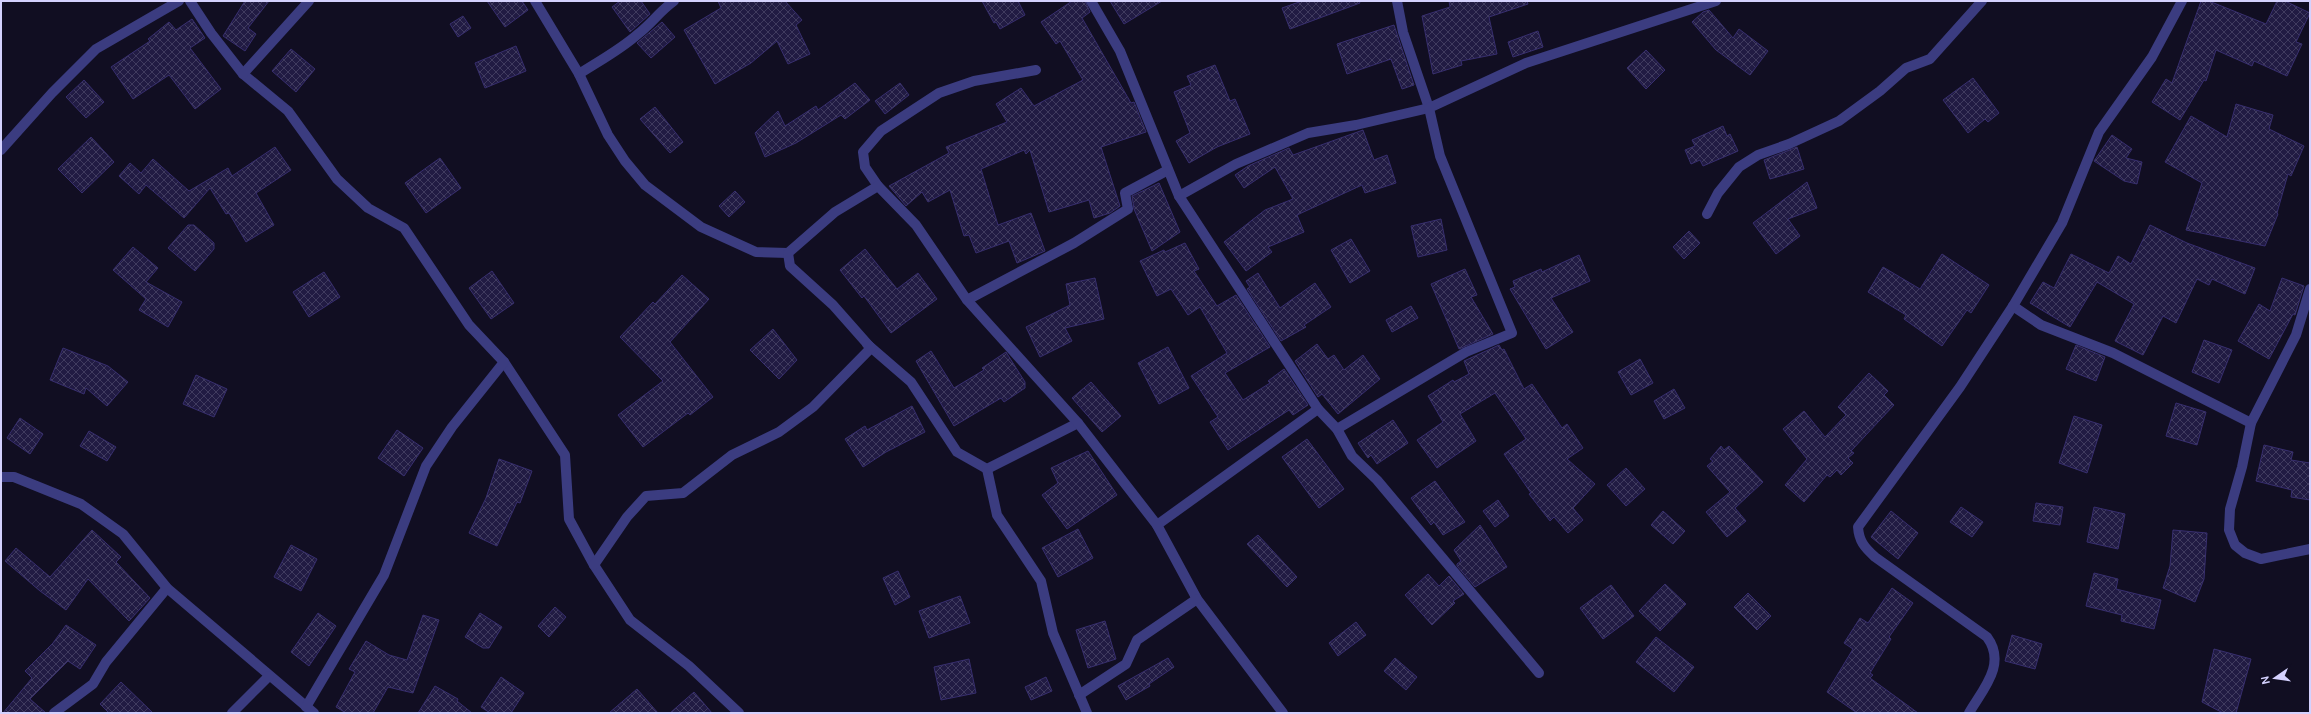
<svg xmlns="http://www.w3.org/2000/svg" width="2311" height="714" font-family="'DM Sans',sans-serif">
	<defs>
		<pattern id="building-cross-hatch" width="8" height="8" patternUnits="userSpaceOnUse"><rect width="8" height="8" fill="#211b43"/><path d="M0 0l8 8M0 8l8-8" fill="none" stroke="#403b5f"/></pattern>
	</defs>
	<rect width="100%" height="100%" fill="#110e22"/>
	<g fill="url(#building-cross-hatch)" stroke="#372e6e">
		<path d="M245,1H269L248,28L256,34L245,51L223,36Z"/>
		<path d="M487,1H522L528,10L505,27Z"/>
		<path d="M620,1H641L650,14L630,32L612,7Z"/>
		<path d="M718,1H785L802,20L796,25L810,54L788,64L777,41L751,63L715,84L684,30L721,8Z"/>
		<path d="M982,1H1018L1025,15L1000,29L996,22L994,23Z"/>
		<path d="M1072,1H1085L1090,12L1082,18L1131,103L1134,102L1146,132L1101,147L1120,206L1110,213L1094,218L1089,200L1049,212L1030,150L1026,154L1024,150L981,169L998,225L1031,213L1045,251L1017,263L1009,241L976,253L969,235L964,236L950,190L928,202L922,192L906,206L889,186L949,153L946,147L1007,122L996,104L1021,88L1034,106L1083,80L1060,41L1056,44L1041,22Z"/>
		<path d="M1110,1H1162L1124,24Z"/>
		<path d="M1302,1H1359L1360,3L1290,29L1282,8Z"/>
		<path d="M1449,1H1527L1528,4L1489,17L1497,54L1461,61L1462,65L1433,74L1422,16L1450,7Z"/>
		<path d="M2201,1H2209L2266,24L2277,1H2285L2310,13L2296,42L2302,44L2287,76L2254,61L2252,66L2216,50L2206,81L2204,80L2180,120L2152,102L2166,79L2172,83Z"/>
		<path d="M1709,10L1733,38L1739,29L1768,51L1750,75L1716,50L1692,22L1703,12Z"/>
		<path d="M463,16L471,28L458,37L450,24Z"/>
		<path d="M192,19L205,38L190,48L221,89L195,109L169,75L133,99L111,67L150,41L148,39L169,22L176,30Z"/>
		<path d="M662,22L675,37L651,58L637,43Z"/>
		<path d="M1394,25L1414,85L1402,89L1391,59L1347,74L1337,44Z"/>
		<path d="M1538,31L1543,47L1513,57L1508,42Z"/>
		<path d="M516,46L526,71L485,88L475,63Z"/>
		<path d="M291,49L315,69L296,92L272,71Z"/>
		<path d="M1646,50L1665,70L1646,89L1627,68Z"/>
		<path d="M1215,65L1230,101L1235,99L1250,134L1217,147L1189,163L1176,141L1190,133L1174,92L1191,85L1187,76Z"/>
		<path d="M1973,78L1999,113L1988,122L1985,119L1968,133L1943,100Z"/>
		<path d="M84,80L104,102L86,118L66,97Z"/>
		<path d="M855,83L870,100L845,119L841,115L796,143L765,157L755,133L778,111L785,126L816,106L818,110Z"/>
		<path d="M900,83L909,95L885,114L875,101Z"/>
		<path d="M2236,104L2273,115L2269,129L2304,146L2291,176L2288,174L2277,213L2278,214L2265,246L2186,230L2202,183L2165,162L2191,116L2227,137Z"/>
		<path d="M655,107L683,142L670,153L640,119Z"/>
		<path d="M1723,126L1727,136L1730,134L1738,151L1703,166L1700,160L1691,164L1685,150L1695,146L1692,140Z"/>
		<path d="M1363,130L1374,160L1387,155L1396,183L1365,193L1362,185L1297,215L1304,232L1268,247L1272,252L1246,271L1224,242L1265,210L1293,199L1275,167L1244,188L1235,175L1248,166L1289,148L1293,155Z"/>
		<path d="M2112,135L2132,149L2126,158L2142,162L2137,184L2124,181L2094,161Z"/>
		<path d="M91,137L114,162L82,193L58,169Z"/>
		<path d="M275,147L291,170L256,193L274,225L246,242L229,213L226,214L210,188L184,218L146,185L139,194L119,176L130,163L141,173L153,159L189,191L228,168L232,176Z"/>
		<path d="M1797,147L1804,169L1770,179L1764,160Z"/>
		<path d="M440,158L461,188L426,213L405,183Z"/>
		<path d="M1807,182L1817,208L1788,219L1800,236L1776,254L1753,223Z"/>
		<path d="M1159,183L1180,232L1152,251L1134,209L1132,196Z"/>
		<path d="M735,191L745,202L729,217L719,206Z"/>
		<path d="M1441,219L1447,250L1418,257L1411,226Z"/>
		<path d="M188,225H194L214,243V249L195,271L168,248Z"/>
		<path d="M2150,225L2187,243L2255,268L2245,294L2212,279L2209,285L2197,279L2176,323L2163,316L2143,355L2115,341L2134,304L2097,282L2070,327L2030,303L2043,282L2054,288L2071,254L2109,273L2118,256L2131,264Z"/>
		<path d="M1689,231L1700,243L1684,259L1673,247Z"/>
		<path d="M1351,239L1370,271L1350,283L1331,250Z"/>
		<path d="M1185,243L1199,269L1194,271L1217,306L1236,295L1270,347L1225,373L1243,400L1270,383L1268,381L1284,369L1308,405L1293,415L1289,410L1228,450L1210,422L1218,417L1191,376L1227,353L1200,307L1188,315L1171,289L1157,296L1140,261L1164,250L1165,252Z"/>
		<path d="M133,247L158,268L146,282L182,302L168,327L139,310L146,299L113,270Z"/>
		<path d="M865,249L897,289L918,273L937,299L891,333L864,296L862,298L840,270Z"/>
		<path d="M1942,254L1989,285L1971,313L1967,310L1942,346L1904,319L1906,315L1868,292L1883,267L1920,289Z"/>
		<path d="M1579,255L1590,281L1551,298L1573,332L1546,349L1510,289L1515,287L1513,281L1541,269L1542,272Z"/>
		<path d="M1465,269L1477,295L1471,297L1493,334L1459,349L1431,284Z"/>
		<path d="M492,271L514,303L491,319L469,288Z"/>
		<path d="M324,272L340,297L309,317L293,292Z"/>
		<path d="M1258,273L1280,308L1315,283L1331,307L1304,325L1306,327L1281,341L1247,289L1250,287L1246,281Z"/>
		<path d="M682,275L709,299L670,342L713,397L690,415L688,413L643,447L618,415L663,381L620,337L653,302L655,304Z"/>
		<path d="M1095,278L1104,319L1065,328L1072,341L1040,357L1026,327L1070,305L1066,284Z"/>
		<path d="M2282,278L2304,286L2295,315L2293,314L2269,359L2238,341L2259,304L2270,311Z"/>
		<path d="M1411,306L1418,318L1392,332L1386,320Z"/>
		<path d="M773,329L797,360L779,379L750,350Z"/>
		<path d="M2204,340L2232,350L2219,383L2192,372Z"/>
		<path d="M1317,344L1328,359L1334,355L1344,370L1363,355L1380,379L1338,414L1322,394L1318,397L1295,361Z"/>
		<path d="M1499,345L1502,350L1504,349L1524,389L1532,384L1562,428L1567,424L1583,448L1567,459L1595,484L1573,508L1583,520L1568,533L1554,517L1550,521L1529,494L1531,493L1504,454L1526,439L1495,393L1460,414L1476,441L1437,468L1417,440L1443,422L1428,396L1453,380L1454,382L1469,374L1464,361Z"/>
		<path d="M2076,345L2105,357L2096,381L2066,369Z"/>
		<path d="M1168,347L1189,388L1159,404L1138,363Z"/>
		<path d="M63,348L108,366L128,382L107,406L86,388L84,394L50,380Z"/>
		<path d="M931,351L954,388L984,370L982,368L1006,352L1025,382V388L1004,402L1001,398L954,426L916,361Z"/>
		<path d="M1640,359L1653,383L1631,395L1618,372Z"/>
		<path d="M1869,373L1888,391L1884,395L1894,405L1851,451L1854,453L1848,458L1853,463L1841,475L1837,470L1830,477L1827,475L1804,502L1785,485L1807,459L1783,429L1804,411L1825,437L1846,415L1838,407Z"/>
		<path d="M196,375L227,389L214,417L183,404Z"/>
		<path d="M1091,382L1121,416L1102,432L1072,398Z"/>
		<path d="M1674,389L1685,408L1664,419L1654,401Z"/>
		<path d="M2176,403L2206,412L2197,445L2166,436Z"/>
		<path d="M912,406L925,432L886,452L863,467L845,439L865,426L867,430Z"/>
		<path d="M2074,416L2102,425L2087,473L2059,463Z"/>
		<path d="M20,418L43,434L30,454L7,438Z"/>
		<path d="M1393,420L1408,443L1377,464L1371,455L1368,458L1358,443Z"/>
		<path d="M397,430L423,448L404,476L378,458Z"/>
		<path d="M89,431L116,447L107,461L80,446Z"/>
		<path d="M1307,439L1344,489L1319,508L1282,457Z"/>
		<path d="M2264,445L2293,452L2291,460L2310,463V500L2291,497L2292,490L2256,481Z"/>
		<path d="M1721,446L1724,450L1729,446L1763,482L1735,508L1746,521L1727,537L1706,512L1730,492L1707,466L1713,461L1710,459Z"/>
		<path d="M1088,451L1117,495L1067,529L1042,495L1058,483L1051,468Z"/>
		<path d="M499,459L532,471L520,503L517,502L497,546L469,533L486,498Z"/>
		<path d="M1626,468L1645,489L1626,506L1607,485Z"/>
		<path d="M1435,481L1465,522L1443,535L1434,522L1431,525L1411,498Z"/>
		<path d="M1498,500L1509,516L1495,527L1483,511Z"/>
		<path d="M2036,503L2063,507L2060,525L2033,521Z"/>
		<path d="M1961,507L1983,522L1972,537L1950,522Z"/>
		<path d="M2094,507L2125,514L2118,549L2087,542Z"/>
		<path d="M1663,511L1685,531L1673,544L1651,525Z"/>
		<path d="M1891,511L1918,533L1898,559L1871,537Z"/>
		<path d="M1480,525L1507,567L1475,587L1457,566V564L1461,561L1454,550Z"/>
		<path d="M1078,529L1093,558L1058,577L1042,548Z"/>
		<path d="M92,530L121,557L116,562L150,598L129,621L88,579L66,610L40,591L5,561L16,548L50,577Z"/>
		<path d="M2173,530L2207,533L2204,579L2195,602L2163,588L2170,566Z"/>
		<path d="M1258,535L1297,577L1287,587L1247,544Z"/>
		<path d="M291,545L317,559L301,591L274,577Z"/>
		<path d="M898,571L910,597L895,605L883,578Z"/>
		<path d="M2094,573L2118,579L2116,589L2161,600L2154,629L2121,621L2122,615L2086,606Z"/>
		<path d="M1428,574L1439,586L1449,576L1464,594L1453,601L1455,603L1432,625L1405,595Z"/>
		<path d="M1665,584L1686,604L1660,631L1639,611Z"/>
		<path d="M1611,585L1634,616L1603,639L1580,608Z"/>
		<path d="M1892,588L1913,603L1889,637L1891,639L1870,673L1873,675L1870,678L1918,713H1857L1827,692L1853,649L1844,643L1860,618L1868,623Z"/>
		<path d="M1748,593L1771,616L1757,630L1734,607Z"/>
		<path d="M960,596L970,623L929,638L919,611Z"/>
		<path d="M555,607L566,617L549,637L538,626Z"/>
		<path d="M318,613L336,626L309,666L291,652Z"/>
		<path d="M480,613L502,627L489,648H483L465,637Z"/>
		<path d="M423,615L439,620L413,693L388,687L373,713H346L336,707L355,672L349,669L366,641L389,655L407,660Z"/>
		<path d="M1105,621L1116,659L1088,668L1076,630Z"/>
		<path d="M1356,622L1366,635L1338,656L1329,643Z"/>
		<path d="M66,625L96,645L80,669L68,661L30,699L46,713H3L32,678L25,671L53,643Z"/>
		<path d="M2012,635L2042,644L2035,669L2005,661Z"/>
		<path d="M1656,637L1694,667L1674,692L1636,662Z"/>
		<path d="M2214,649L2251,659L2236,713H2223L2202,702Z"/>
		<path d="M1168,658L1174,667L1149,684L1150,686L1126,700L1118,686Z"/>
		<path d="M1395,658L1417,677L1406,690L1384,671Z"/>
		<path d="M969,659L976,693L941,700L934,667Z"/>
		<path d="M501,677L524,693L511,713H490L481,707Z"/>
		<path d="M1046,677L1052,691L1031,700L1025,687Z"/>
		<path d="M121,682L153,713H109L100,704Z"/>
		<path d="M435,686L458,699L457,701L472,713H418Z"/>
		<path d="M637,689L658,713H609Z"/>
		<path d="M694,692L712,713H670Z"/>
	</g>
	<g fill="none" stroke-linecap="round" stroke-linejoin="round">
		<g stroke="#3b3c80" stroke-width="10">
			<path d="M190,1L211,33L243,74L288,111L337,179L368,208L404,228L469,325L504,362L565,455L569,519L594,565L630,620L689,666L739,713"/>
			<path d="M535,1L579,74L608,135L625,161L645,185L701,227L756,252L788,253"/>
			<path d="M1091,1L1120,51L1179,196L1318,409L1337,429L1352,456L1377,480L1539,673"/>
			<path d="M243,74L309,1"/>
			<path d="M579,74C599,61 620,50 638,34C651,24 660,11 674,1"/>
			<path d="M1,150L52,93L96,49L179,1"/>
			<path d="M878,186L865,167L863,152L881,131L939,93L974,81L1036,70"/>
			<path d="M1179,196L1236,164L1308,133L1356,125L1429,108L1403,32L1397,1"/>
			<path d="M1707,214L1718,193L1739,167L1758,155L1789,144L1839,121L1880,91L1906,68L1930,59L1982,1"/>
			<path d="M2310,289L2296,335L2251,423L2242,467L2230,509L2229,530L2235,545L2245,553L2261,559L2310,549"/>
			<path d="M967,300L1074,243L1128,209L1125,193L1168,170"/>
			<path d="M2013,306L2041,325L2113,353L2251,423"/>
			<path d="M867,344L911,382L957,452L987,469L1078,423"/>
			<path d="M1337,429L1466,352L1512,333L1440,156L1429,108L1526,63L1716,1"/>
			<path d="M987,469L997,515L1041,581L1053,633L1087,713"/>
			<path d="M1,477H14L81,504L123,534L167,588L314,713"/>
			<path d="M1157,525L1318,409"/>
			<path d="M594,565L627,517L646,496L683,493L732,455L779,432L813,407L871,348L833,305L790,266L788,253L835,212L878,186L916,225L967,300L1078,423L1157,525L1197,599L1283,713"/>
			<path d="M1079,695L1126,664L1137,640L1197,599"/>
			<path d="M306,707L384,575L426,466L452,427L504,362"/>
			<path d="M54,713L93,684L106,662L167,588"/>
			<path d="M232,713L269,676"/>
			<path d="M1969,713C1983,689 2007,664 1987,637L1875,557C1864,547 1859,541 1858,527L1960,387L2013,306L2062,223L2099,132L2152,57L2182,1"/>
		</g>
	</g>
	<rect width="2311" height="714" fill="none" stroke="#d4d1fe" stroke-width="4"/>
	<g transform="translate(2275 678) rotate(257)" stroke="#110e22" stroke-width="3" paint-order="stroke">
	<path d="M0-3L7 15L0 10L-7 15Z" fill="#d4d1fe"/>
	<text y="-6" font-size="11" font-weight="bold" text-anchor="middle" fill="#d4d1fe">N</text>
	</g>
</svg>
